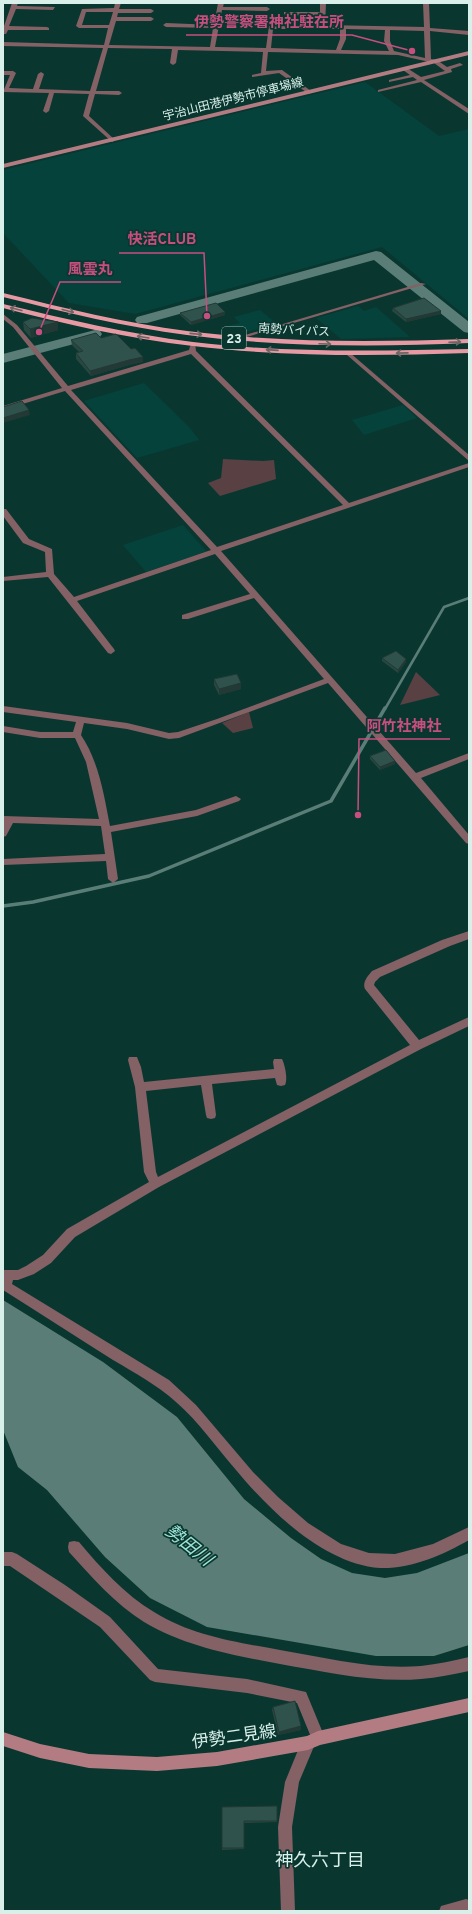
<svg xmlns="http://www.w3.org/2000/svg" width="472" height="1914" font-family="Overpass,'Noto Sans JP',sans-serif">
	<rect width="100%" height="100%" fill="#093730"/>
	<g fill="#04423b">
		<path d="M365,82L439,136L469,129V319L382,247L135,314L69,303L3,233V170Z"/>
		<path d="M358,306L364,311L376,307L410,337L341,339L316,318Z"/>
		<path d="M260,310L277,324L247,332L220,328L240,323L234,317Z"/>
		<path d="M144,383L189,427L199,440L137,458L84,401Z"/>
		<path d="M403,405L417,418L364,435L352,420Z"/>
		<path d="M183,525L207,552L146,572L123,545Z"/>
	</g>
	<g fill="#584043">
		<path d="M223,459L263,461L274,460L276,479L220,496L208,483L221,478Z"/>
		<path d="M416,672L440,695L400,705Z"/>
		<path d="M249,712L253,728L233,733L222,723Z"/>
	</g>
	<path fill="#5a7e77" d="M3,1300L103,1362L177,1417L244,1499L291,1538L321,1559L352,1573L385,1578L417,1573L469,1553V1645L434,1656H376L207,1627L150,1598L105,1557L47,1490L18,1467L3,1430Z"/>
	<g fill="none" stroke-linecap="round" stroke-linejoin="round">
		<path stroke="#5a7e77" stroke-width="2.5" d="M385,709L444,607L469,598"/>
		<path stroke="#5a7e77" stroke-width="3.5" d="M3,906L33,902L149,876L331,801L385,708"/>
		<g fill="#5a7e77" fill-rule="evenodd">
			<path d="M376,251L381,252L469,322V333L464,332L374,260L147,323H137L135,320L137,317Z"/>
			<path d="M95,330L100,331L102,334L100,337L3,363V354Z"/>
		</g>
		<g fill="#846165" fill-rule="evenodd">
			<path d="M12,3H18L17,6L55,7L53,10L16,9L9,26L47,27L49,28V30H8L6,34H3V29Z"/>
			<path d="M115,3H121L119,9H151L154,11L151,13H118L117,17H151L154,19L151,21H116L109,45L210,47L213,28L166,27L163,25L166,23L214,25L218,3H224L223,7H267L270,9L267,11L222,10L215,47L266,48L269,26L320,25V16L286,15L284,14V12H320V3H326L325,25L424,27L423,3H429L430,28L469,31V35L430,31L431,59L437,60L447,67L460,63L463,65L451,69L452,72L424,80L469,109V114L421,82L378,92V90L417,80L413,77L389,82V80L410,75L403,70V68H407L421,77L445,71L434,63L398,55L268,52L266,71L282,70L311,91L312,92L309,94L279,73L252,77V75L261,73L263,52L178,50L176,63L173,65L170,63L172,49L108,48L96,91H119L122,93L119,95L95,94L89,116L114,139V141L112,142L83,116L89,94L54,93L49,111L46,113L43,111L49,93L3,92L10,75H3V71H13L16,73L9,88L33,89L38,74L41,72L44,74L39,89L90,91L103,48L3,46V42L104,45L108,28H79L76,26L82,9L114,8ZM86,12H113L109,25H82ZM273,29H340V39L336,50L271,48ZM346,29L385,30L384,41L389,51L341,50L346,39ZM390,30L424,31L425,58L394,51L390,41Z"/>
			<path d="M421,283L426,284L240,339L235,338Z"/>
			<path d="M3,314L17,325L68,386L189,350L191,343H195L196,351L349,503L469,463V467L221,551L416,773L469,753V759L421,778L469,835V844L466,843L328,683L179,738L169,739L127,729L84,723L81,735C99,762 104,795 110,826L196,810L236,796L241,799L239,801L197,816L111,832L118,879L113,883L108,879L106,861L3,865V859L105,854L101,826L13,823L6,836L3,837V816L99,819L86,762L75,738H40L3,732V726L40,732H73L76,722L3,712V706L127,723L169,733L178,732L217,719L324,679L254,598L188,619H182V615L250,594L215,554L77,601L114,649L115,651L111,654L108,653L48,577L3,581V577L46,572L45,552L23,543L3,516V509H6L29,539L52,549L54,574L74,597L211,550L65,391L3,410V406L62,388L13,327L3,319ZM191,354L343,505L217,547L71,390Z"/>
			<path d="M349,352L469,455V461L347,355L346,354Z"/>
			<path d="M469,931V939L450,946L380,977L375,982L374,985L419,1040L469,1017V1026L421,1049L159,1187L75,1237L51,1263L34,1274L18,1280H13L12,1284L169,1380L196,1405L253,1472L278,1497L308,1523L341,1544L369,1553L395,1554L433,1544L469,1527V1540C443,1555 411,1569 380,1568C324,1564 270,1511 236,1470C216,1447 199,1422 176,1402C157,1385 135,1373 113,1360C76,1337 40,1313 3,1290V1270H18L26,1266L43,1255L67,1229L149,1182L144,1172L135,1087L128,1060L129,1057H137L141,1067L144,1082L274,1069L273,1062L274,1059H282C285,1065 288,1079 285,1085L281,1086L277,1085L275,1078L212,1084L216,1115L215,1118L211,1119L207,1118L206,1115L201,1085L146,1091L156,1172L158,1177L410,1045L365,989C362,982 368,976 372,971L442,940Z"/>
			<path d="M74,1541L79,1542C101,1568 124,1594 154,1612C192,1636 237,1642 280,1650C327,1658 374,1670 421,1666C438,1664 453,1661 469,1657V1671C453,1674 437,1678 421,1679C374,1683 326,1672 280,1664C233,1655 186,1647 144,1622C115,1604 92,1577 69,1552L68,1547L69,1542Z"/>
			<path d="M3,1552H12L17,1554L65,1585L110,1617L158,1669L247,1679L306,1692L325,1738L323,1743L318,1745L315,1744L299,1782L292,1827L295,1911H281L278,1827L285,1782L303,1738L308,1736L311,1737L297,1703L247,1693L155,1682L150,1680L100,1627L10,1566H3Z"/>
			<path d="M466,1899L469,1900V1911H439L441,1906Z"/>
		</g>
		<g fill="#b37c82" fill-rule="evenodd">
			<path d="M469,51V55L3,168V164Z"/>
			<path d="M469,1698V1712L320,1745L308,1750L217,1766L157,1771L89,1768L40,1758L3,1746V1732L40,1744L89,1754L157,1757L217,1752L307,1736L318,1731Z"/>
		</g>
		<g fill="#e89aa4" fill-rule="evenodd">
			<path d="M3,293C64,308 125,323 187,331C281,343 375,342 469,339V343C375,347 281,347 187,335C125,327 64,312 3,297Z"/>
			<path d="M3,304C66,319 129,334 193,342C285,353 377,351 469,349V353C377,356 285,357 193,346C129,339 66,324 3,308Z"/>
		</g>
	</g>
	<g fill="#294741">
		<path d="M393,308L441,311V314L406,322L392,311Z"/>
		<path d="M225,312V315L191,325L180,315V313Z"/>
		<path d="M23,322L58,330L31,338L24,330Z"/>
		<path d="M101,338L131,349L143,357V362L129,365L91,376L76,359V353L79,352L72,345L71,340Z"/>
		<path d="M382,658L406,659V662L398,673L382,661Z"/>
		<path d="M214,679L241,689L219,695L214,685Z"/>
		<path d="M370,756L395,764L380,770L370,759Z"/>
		<path d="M273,1707L301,1730L278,1735L272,1710Z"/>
		<path d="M277,1806V1822L244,1823V1849L222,1850V1807Z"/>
	</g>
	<g fill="#223935">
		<path d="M441,311V314L406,322V319Z"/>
		<path d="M225,312V315L191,325V322Z"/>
		<path d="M58,322V330L31,338L30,329Z"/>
		<path d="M143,357V362L129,365L91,376L90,371L129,360Z"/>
		<path d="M29,410L30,415L3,423V418Z"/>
		<path d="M406,659V662L398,673V670Z"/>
		<path d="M241,683V689L219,695V689Z"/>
		<path d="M395,761V764L380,770V767Z"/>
		<path d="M301,1726V1730L278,1735L279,1732Z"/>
	</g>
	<g fill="#30524c" stroke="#223935">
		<path d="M424,298L441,311L406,319L393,308Z"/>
		<path d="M216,303L225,312L191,322L180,313Z"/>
		<path d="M32,318L58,322L30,329L23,322Z"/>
		<path d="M96,333L101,338L116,334L131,349L135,348L143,357L129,360L90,371L76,353L83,351L71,340Z"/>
		<path d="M22,401L29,410L3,418V407Z"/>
		<path d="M396,651L406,659L398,670L382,658Z"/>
		<path d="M237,674L241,683L219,689L214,679Z"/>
		<path d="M386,750L395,761L380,767L370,756Z"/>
		<path d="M295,1701L301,1726L279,1732L273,1707Z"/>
		<path d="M277,1806V1821H244V1848H222V1807Z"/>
	</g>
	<defs><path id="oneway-shaft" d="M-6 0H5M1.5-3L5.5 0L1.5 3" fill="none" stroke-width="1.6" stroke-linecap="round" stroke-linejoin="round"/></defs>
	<g stroke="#6d6464">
		<use href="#oneway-shaft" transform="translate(16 309) rotate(-166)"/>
		<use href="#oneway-shaft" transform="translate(68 311) rotate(14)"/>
		<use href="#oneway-shaft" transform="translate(196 334) rotate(6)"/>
		<use href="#oneway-shaft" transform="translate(143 337) rotate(-171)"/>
		<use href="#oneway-shaft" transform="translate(455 342) rotate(-2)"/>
		<use href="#oneway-shaft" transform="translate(325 344) rotate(2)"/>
		<use href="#oneway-shaft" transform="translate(272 350) rotate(-176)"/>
		<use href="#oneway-shaft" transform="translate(402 353) rotate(179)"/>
	</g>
	<g text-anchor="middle" stroke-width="3.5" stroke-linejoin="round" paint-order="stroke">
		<g font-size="12" fill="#d9efea" stroke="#093730">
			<text transform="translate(233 99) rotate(-14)" y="4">宇治山田港伊勢市停車場線</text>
			<text transform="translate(294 330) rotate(3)" y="4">南勢バイパス</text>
		</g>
		<rect fill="#093730" stroke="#9bb8b2" stroke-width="1" x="222" y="327" width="24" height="22" rx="3"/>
		<g font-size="13" font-weight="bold" fill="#d9efea">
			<text x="234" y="343">23</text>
		</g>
		<g font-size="17" fill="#d9efea" stroke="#093730">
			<text transform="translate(234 1736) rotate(-8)" y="6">伊勢二見線</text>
		</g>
		<g font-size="18" font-style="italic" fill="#9ee3d6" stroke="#093730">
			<text transform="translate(189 1545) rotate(39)" y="6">勢田川</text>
		</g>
		<g font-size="18" fill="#d9efea" stroke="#093730">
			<text x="320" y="1866">神久六丁目</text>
		</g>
	</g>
	<path fill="none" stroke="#c84e7f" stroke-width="1.5" d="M412 51L352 35H186M207 316L204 253H119M39 332L60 282H121M358 815L359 739H450"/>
	<g fill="#c84e7f" stroke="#093730" stroke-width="1.5">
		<circle cx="412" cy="51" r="4"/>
		<circle cx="207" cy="316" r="4"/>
		<circle cx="39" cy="332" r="4"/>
		<circle cx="358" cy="815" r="4"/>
	</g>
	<g font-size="15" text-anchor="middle" font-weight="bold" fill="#c84e7f" stroke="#093730" stroke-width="3.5" stroke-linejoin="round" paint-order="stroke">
		<text x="269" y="27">伊勢警察署神社駐在所</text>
		<text x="162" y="244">快活CLUB</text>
		<text x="90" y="274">風雲丸</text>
		<text x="404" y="731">阿竹社神社</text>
	</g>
	<rect width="472" height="1914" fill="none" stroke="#d9efea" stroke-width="8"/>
</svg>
